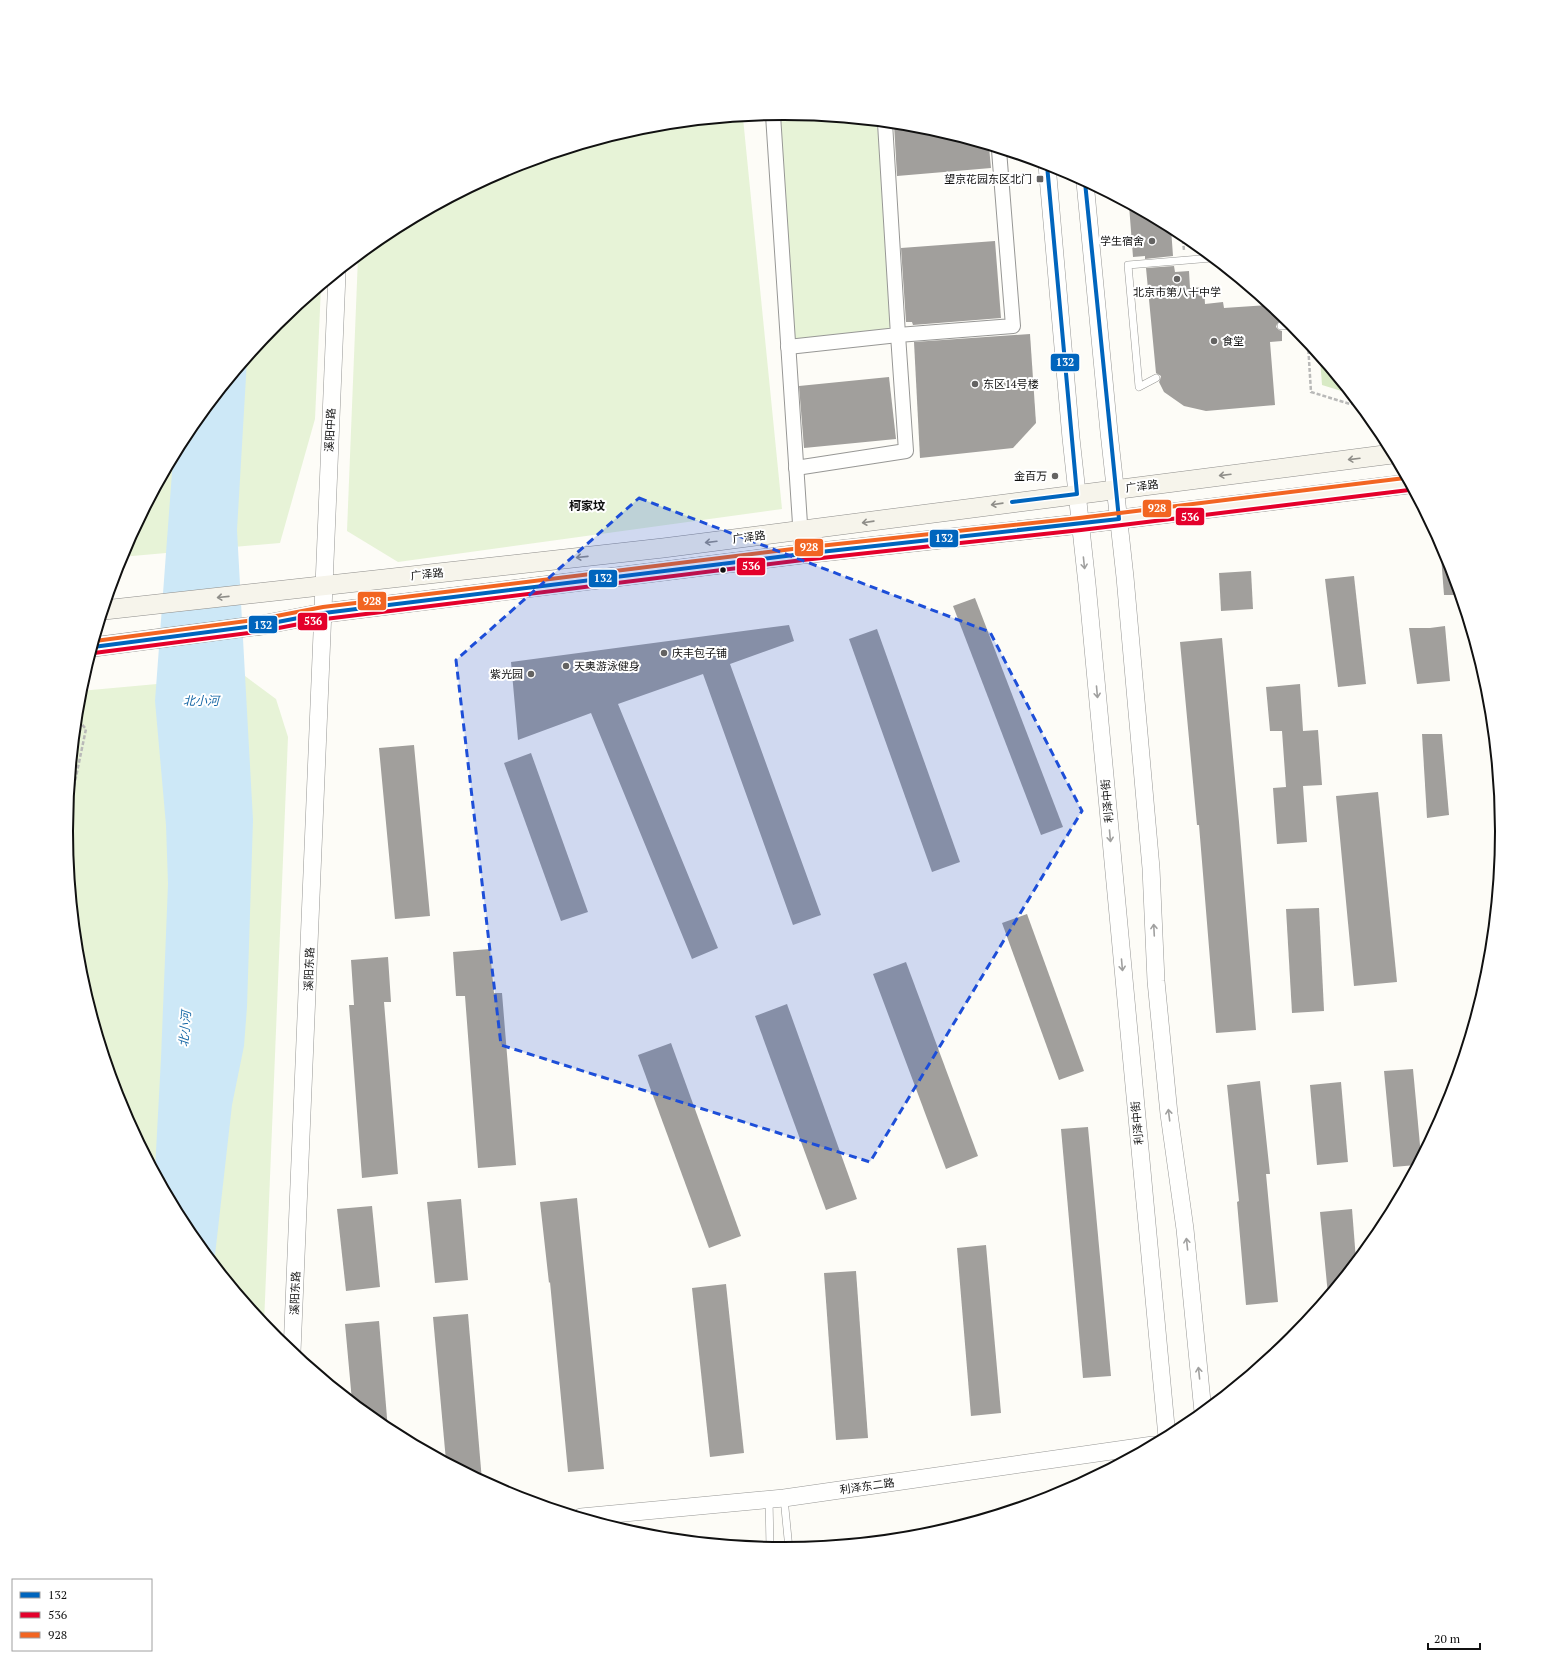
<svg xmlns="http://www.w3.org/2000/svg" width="1568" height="1663" font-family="'PT Serif','Noto Sans SC',serif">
	<rect width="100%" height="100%" fill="#fdfcf7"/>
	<g fill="#e7f3d7">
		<path d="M778,114L877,123L896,333L792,343Z"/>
		<path d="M743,118L782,509L398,562L347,531L358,257L385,234L509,168L644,127Z"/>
		<path d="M321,287L315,419L280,543L121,557L187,432L276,324Z"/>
		<path d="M245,676L276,699L288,737L264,1324L187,1230L121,1106L80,971L66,831L80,691Z"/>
	</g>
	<path fill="#d8eac5" d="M1320,358L1348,393L1322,385Z"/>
	<path fill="#cde8f7" d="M247,360L237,530L253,820L247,1007L244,1046L232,1105L214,1264L187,1230L155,1170L161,1058L168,884L166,825L155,701L173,459L187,432Z"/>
	<g fill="#a19f9c">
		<path d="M894,124L924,127L989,147L991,168L897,176Z"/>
		<path d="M1129,205L1171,228L1173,256L1145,259V256L1133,257Z"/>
		<path d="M995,241L1001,318L913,325L912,322H906L901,248Z"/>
		<path d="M1174,266L1175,272L1189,271L1190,288L1204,287L1205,304L1223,302L1224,308L1268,305L1280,314L1281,321L1277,324L1276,327L1279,330L1282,331V341L1270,342L1275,405L1206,411L1184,406L1164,392L1159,382L1160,380L1161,376L1156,373L1146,268Z"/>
		<path d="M1030,334L1036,423L1013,448L920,458L914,342Z"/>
		<path d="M889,377L896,439L804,448L799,386Z"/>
		<path d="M1446,555L1447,557L1459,595H1444L1441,556Z"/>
		<path d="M1251,571L1253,609L1221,611L1219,573Z"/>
		<path d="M1354,576L1366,684L1338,687L1325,579Z"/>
		<path d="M975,598L1063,827L1041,835L953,606Z"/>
		<path d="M789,625L794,641L730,664L821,915L793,925L703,674L618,704L718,948L692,959L591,713L518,740L511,662Z"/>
		<path d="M1445,626L1450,681L1417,684L1409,628H1430Z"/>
		<path d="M877,629L960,862L932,872L849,639Z"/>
		<path d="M1222,638L1239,822L1256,1030L1216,1033L1199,825H1197L1180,642Z"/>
		<path d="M1300,684L1303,731L1318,730L1322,785L1303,786L1307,842L1277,844L1273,788L1286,787L1282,731H1270L1266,687Z"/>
		<path d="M1422,734H1442L1449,815L1427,818Z"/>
		<path d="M414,745L430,916L395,919L379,748Z"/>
		<path d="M531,753L588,912L561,921L504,763Z"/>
		<path d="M1378,792L1397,982L1354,986L1336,796Z"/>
		<path d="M1319,908L1324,1011L1292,1013L1286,909Z"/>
		<path d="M1027,914L1084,1071L1059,1080L1002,923Z"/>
		<path d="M490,949L494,993H502L516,1165L478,1168L465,996H456L453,952Z"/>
		<path d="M388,957L391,1002H384L398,1174L362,1178L349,1005H354L351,960Z"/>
		<path d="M906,962L978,1156L946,1169L873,974Z"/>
		<path d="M787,1004L857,1199L826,1210L755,1016Z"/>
		<path d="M671,1043L741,1236L709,1248L638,1055Z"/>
		<path d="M1413,1069L1421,1156L1416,1165L1393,1167L1384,1071Z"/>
		<path d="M1260,1081L1270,1174H1266L1278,1302L1246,1305L1237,1202L1239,1201L1227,1085Z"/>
		<path d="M1341,1082L1348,1162L1317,1165L1310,1085Z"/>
		<path d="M1088,1127L1111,1376L1083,1378L1061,1129Z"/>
		<path d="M577,1198L604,1469L568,1472L550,1282L549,1283L540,1202Z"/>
		<path d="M461,1199L468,1280L435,1283L427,1202Z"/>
		<path d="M372,1206L380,1287L346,1291L337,1209Z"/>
		<path d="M1352,1209L1356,1260L1328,1295L1320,1212Z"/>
		<path d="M986,1245L1001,1413L971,1416L957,1248Z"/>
		<path d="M856,1271L868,1438L836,1440L824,1273Z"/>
		<path d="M726,1284L744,1453L710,1457L692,1288Z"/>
		<path d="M468,1314L482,1481L446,1461L433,1317Z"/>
		<path d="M379,1321L388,1430L352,1401L345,1324Z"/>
	</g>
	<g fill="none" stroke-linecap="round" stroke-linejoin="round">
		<defs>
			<g id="service">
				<path d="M1281,326L1293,325"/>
				<path d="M1156,378L1139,387L1128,265L1212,258"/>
				<path d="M769,1498L770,1548"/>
				<path d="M784,1498L789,1549"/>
			</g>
			<g id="minor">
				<path d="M773,115L802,554"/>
				<path d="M788,347L898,335L885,123"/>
				<path d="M796,468L906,451L898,335L1013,326L999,150"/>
			</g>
			<g id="tertiary">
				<path d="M1047,165L1071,438L1087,584L1167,1437"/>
				<path d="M1085,182L1109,432L1125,577L1151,868L1156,981L1169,1114L1185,1229L1203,1412"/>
				<path d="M292,1352L337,274"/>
				<path d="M581,1517L784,1498L1153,1445"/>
			</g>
			<g id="secondary">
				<path d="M104,610L663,548L1392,454"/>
				<path d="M93,647L262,625L324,613L802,554L1080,524L1408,484"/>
			</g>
		</defs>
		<use href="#service" stroke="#979795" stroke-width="8"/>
		<use href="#minor" stroke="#979795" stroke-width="16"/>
		<use href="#tertiary" stroke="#979795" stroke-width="18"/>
		<use href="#secondary" stroke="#8e8d8b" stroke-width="20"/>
		<g stroke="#b9b9b8" stroke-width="2.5" stroke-dasharray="4 2" stroke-linecap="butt">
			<path d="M1182,234L1184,250"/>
			<path d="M1308,344L1311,392L1350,404L1357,403"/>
			<path d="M71,882L72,796L86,729L77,719"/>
		</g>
		<use href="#service" stroke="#fffffe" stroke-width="7"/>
		<use href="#minor" stroke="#fffffe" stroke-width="14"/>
		<use href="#tertiary" stroke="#fffffe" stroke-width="17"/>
		<use href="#secondary" stroke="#f6f4eb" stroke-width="19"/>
		<defs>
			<g id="bus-1">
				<path d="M1012,502L1077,494L1047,165"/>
				<path d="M93,647L262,625L324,613L802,554L1119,519L1085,182"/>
			</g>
			<path id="bus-2" d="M94,653L263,631L325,619L803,560L1081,530L1409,490"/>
			<path id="bus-3" d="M95,641L261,619L323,607L801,548L1079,518L1405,478"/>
		</defs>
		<use href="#bus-1" stroke="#fff" stroke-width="7"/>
		<use href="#bus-2" stroke="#fff" stroke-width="7"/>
		<use href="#bus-3" stroke="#fff" stroke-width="7"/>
		<use href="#bus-1" stroke="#0065bd" stroke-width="4"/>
		<use href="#bus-2" stroke="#e4002b" stroke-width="4"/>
		<use href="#bus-3" stroke="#f26522" stroke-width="4"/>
	</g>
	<defs><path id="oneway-shaft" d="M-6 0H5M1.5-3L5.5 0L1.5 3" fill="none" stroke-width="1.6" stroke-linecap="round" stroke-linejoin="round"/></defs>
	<g stroke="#8f8e89">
		<use href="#oneway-shaft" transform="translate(1354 459) rotate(173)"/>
		<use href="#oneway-shaft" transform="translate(1225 475) rotate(173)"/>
		<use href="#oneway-shaft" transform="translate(997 504) rotate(172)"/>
		<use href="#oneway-shaft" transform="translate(868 522) rotate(172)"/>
		<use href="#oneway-shaft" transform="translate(711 542) rotate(173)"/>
		<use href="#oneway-shaft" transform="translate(582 557) rotate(174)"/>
		<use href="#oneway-shaft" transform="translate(223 597) rotate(174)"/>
	</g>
	<g stroke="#a0a09f">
		<use href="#oneway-shaft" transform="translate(1084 563) rotate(84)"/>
		<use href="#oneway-shaft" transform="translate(1097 692) rotate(85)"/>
		<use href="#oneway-shaft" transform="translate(1110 836) rotate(85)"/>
		<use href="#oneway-shaft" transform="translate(1154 930) rotate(-93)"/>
		<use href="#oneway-shaft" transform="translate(1122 965) rotate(85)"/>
		<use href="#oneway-shaft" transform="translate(1169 1115) rotate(-97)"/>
		<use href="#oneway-shaft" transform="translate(1187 1244) rotate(-96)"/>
		<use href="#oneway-shaft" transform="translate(1199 1373) rotate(-96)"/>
	</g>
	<path fill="#1d4ed8" fill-opacity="0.2" stroke="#1d4ed8" stroke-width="3" stroke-dasharray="8 5" stroke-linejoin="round" d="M639,498L990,632L1082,811L870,1162L501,1045L456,660Z"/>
	<g fill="#646362" stroke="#fff" stroke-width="1.5">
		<rect x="1036" y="175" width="8" height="8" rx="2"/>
		<circle cx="1152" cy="241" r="4"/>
		<circle cx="1177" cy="279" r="4"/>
		<circle cx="1214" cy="341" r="4"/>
		<circle cx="975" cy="384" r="4"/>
		<circle cx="1055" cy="476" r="4"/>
		<circle cx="664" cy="653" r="4"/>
		<circle cx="566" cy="666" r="4"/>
		<circle cx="531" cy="674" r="4"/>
	</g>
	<circle fill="#111" stroke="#fff" stroke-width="1.5" cx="723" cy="570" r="3.5"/>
	<g text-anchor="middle" stroke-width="4" stroke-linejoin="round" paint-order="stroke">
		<g font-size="11" fill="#111" stroke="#fff" text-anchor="end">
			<text x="1032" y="183">望京花园东区北门</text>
			<text x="1144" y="245">学生宿舍</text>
			<text x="1177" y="296" text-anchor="middle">北京市第八十中学</text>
			<text x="1222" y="345" text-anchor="start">食堂</text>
			<text x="983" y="388" text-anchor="start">东区14号楼</text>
			<text x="1047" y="480">金百万</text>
			<text x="672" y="657" text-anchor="start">庆丰包子铺</text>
			<text x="574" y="670" text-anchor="start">天奥游泳健身</text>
			<text x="523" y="678">紫光园</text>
		</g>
		<g font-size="11" fill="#111" stroke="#fff">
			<text transform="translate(330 430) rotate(-87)" y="4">溪阳中路</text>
			<text transform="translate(1142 486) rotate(-7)" y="4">广泽路</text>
			<text transform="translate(749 537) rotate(-7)" y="4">广泽路</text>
			<text transform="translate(427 574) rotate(-6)" y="4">广泽路</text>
			<text transform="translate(1107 801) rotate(-95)" y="4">利泽中街</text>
			<text transform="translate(309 969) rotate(-88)" y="4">溪阳东路</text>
			<text transform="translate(1137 1123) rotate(-95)" y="4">利泽中街</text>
			<text transform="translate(295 1293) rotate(-88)" y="4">溪阳东路</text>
			<text transform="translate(867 1486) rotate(-8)" y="4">利泽东二路</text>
		</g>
		<g font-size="12" font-weight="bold" fill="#111" stroke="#fff">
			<text x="587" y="510">柯家坟</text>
		</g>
		<g font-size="12" font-style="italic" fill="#1768a6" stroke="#fff">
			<text x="201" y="705">北小河</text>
			<text transform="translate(185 1029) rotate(-85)" y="4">北小河</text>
		</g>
	</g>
	<path d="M0 0H1568V1663H0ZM73 831a711 711 0 1 1 1422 0a711 711 0 1 1-1422 0Z" fill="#fff" fill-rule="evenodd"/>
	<path fill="none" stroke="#111" stroke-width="2" d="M73 831a711 711 0 1 1 1422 0a711 711 0 1 1-1422 0Z"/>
	<g stroke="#fff" stroke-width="1.5">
		<rect x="1050" y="353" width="30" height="19" rx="4" fill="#0065bd"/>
		<rect x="1142" y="499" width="30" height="19" rx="4" fill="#f26522"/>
		<rect x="1175" y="507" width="30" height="19" rx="4" fill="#e4002b"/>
		<rect x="929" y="529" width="30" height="19" rx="4" fill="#0065bd"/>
		<rect x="794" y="538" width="30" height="19" rx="4" fill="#f26522"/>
		<rect x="736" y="557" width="30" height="19" rx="4" fill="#e4002b"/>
		<rect x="588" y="569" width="30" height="19" rx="4" fill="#0065bd"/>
		<rect x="357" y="591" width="30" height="20" rx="4" fill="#f26522"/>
		<rect x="297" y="612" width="31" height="19" rx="4" fill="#e4002b"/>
		<rect x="248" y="615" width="30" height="19" rx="4" fill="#0065bd"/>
	</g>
	<g font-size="11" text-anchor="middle" font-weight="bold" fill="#fff">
		<text x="1065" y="366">132</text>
		<text x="1157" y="512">928</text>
		<text x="1190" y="521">536</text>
		<text x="944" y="542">132</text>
		<text x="809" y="551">928</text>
		<text x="751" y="570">536</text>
		<text x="603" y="582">132</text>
		<text x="372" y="605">928</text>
		<text x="313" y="625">536</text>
		<text x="263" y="629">132</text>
	</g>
	<rect x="12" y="1579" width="140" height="72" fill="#ffffff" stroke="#a0a0a0"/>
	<rect x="20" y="1592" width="20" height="6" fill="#0065bd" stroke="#a0a0a0"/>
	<text x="48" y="1599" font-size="12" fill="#111111">132</text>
	<rect x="20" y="1612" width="20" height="6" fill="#e4002b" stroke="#a0a0a0"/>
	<text x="48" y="1619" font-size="12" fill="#111111">536</text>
	<rect x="20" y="1632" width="20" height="6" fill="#f26522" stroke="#a0a0a0"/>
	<text x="48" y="1639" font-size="12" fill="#111111">928</text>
	<path d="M1428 1643v6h52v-6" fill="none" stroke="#111111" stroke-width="2"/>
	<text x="1434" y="1643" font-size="12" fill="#111111" stroke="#ffffff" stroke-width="3" paint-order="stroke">20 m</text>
</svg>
